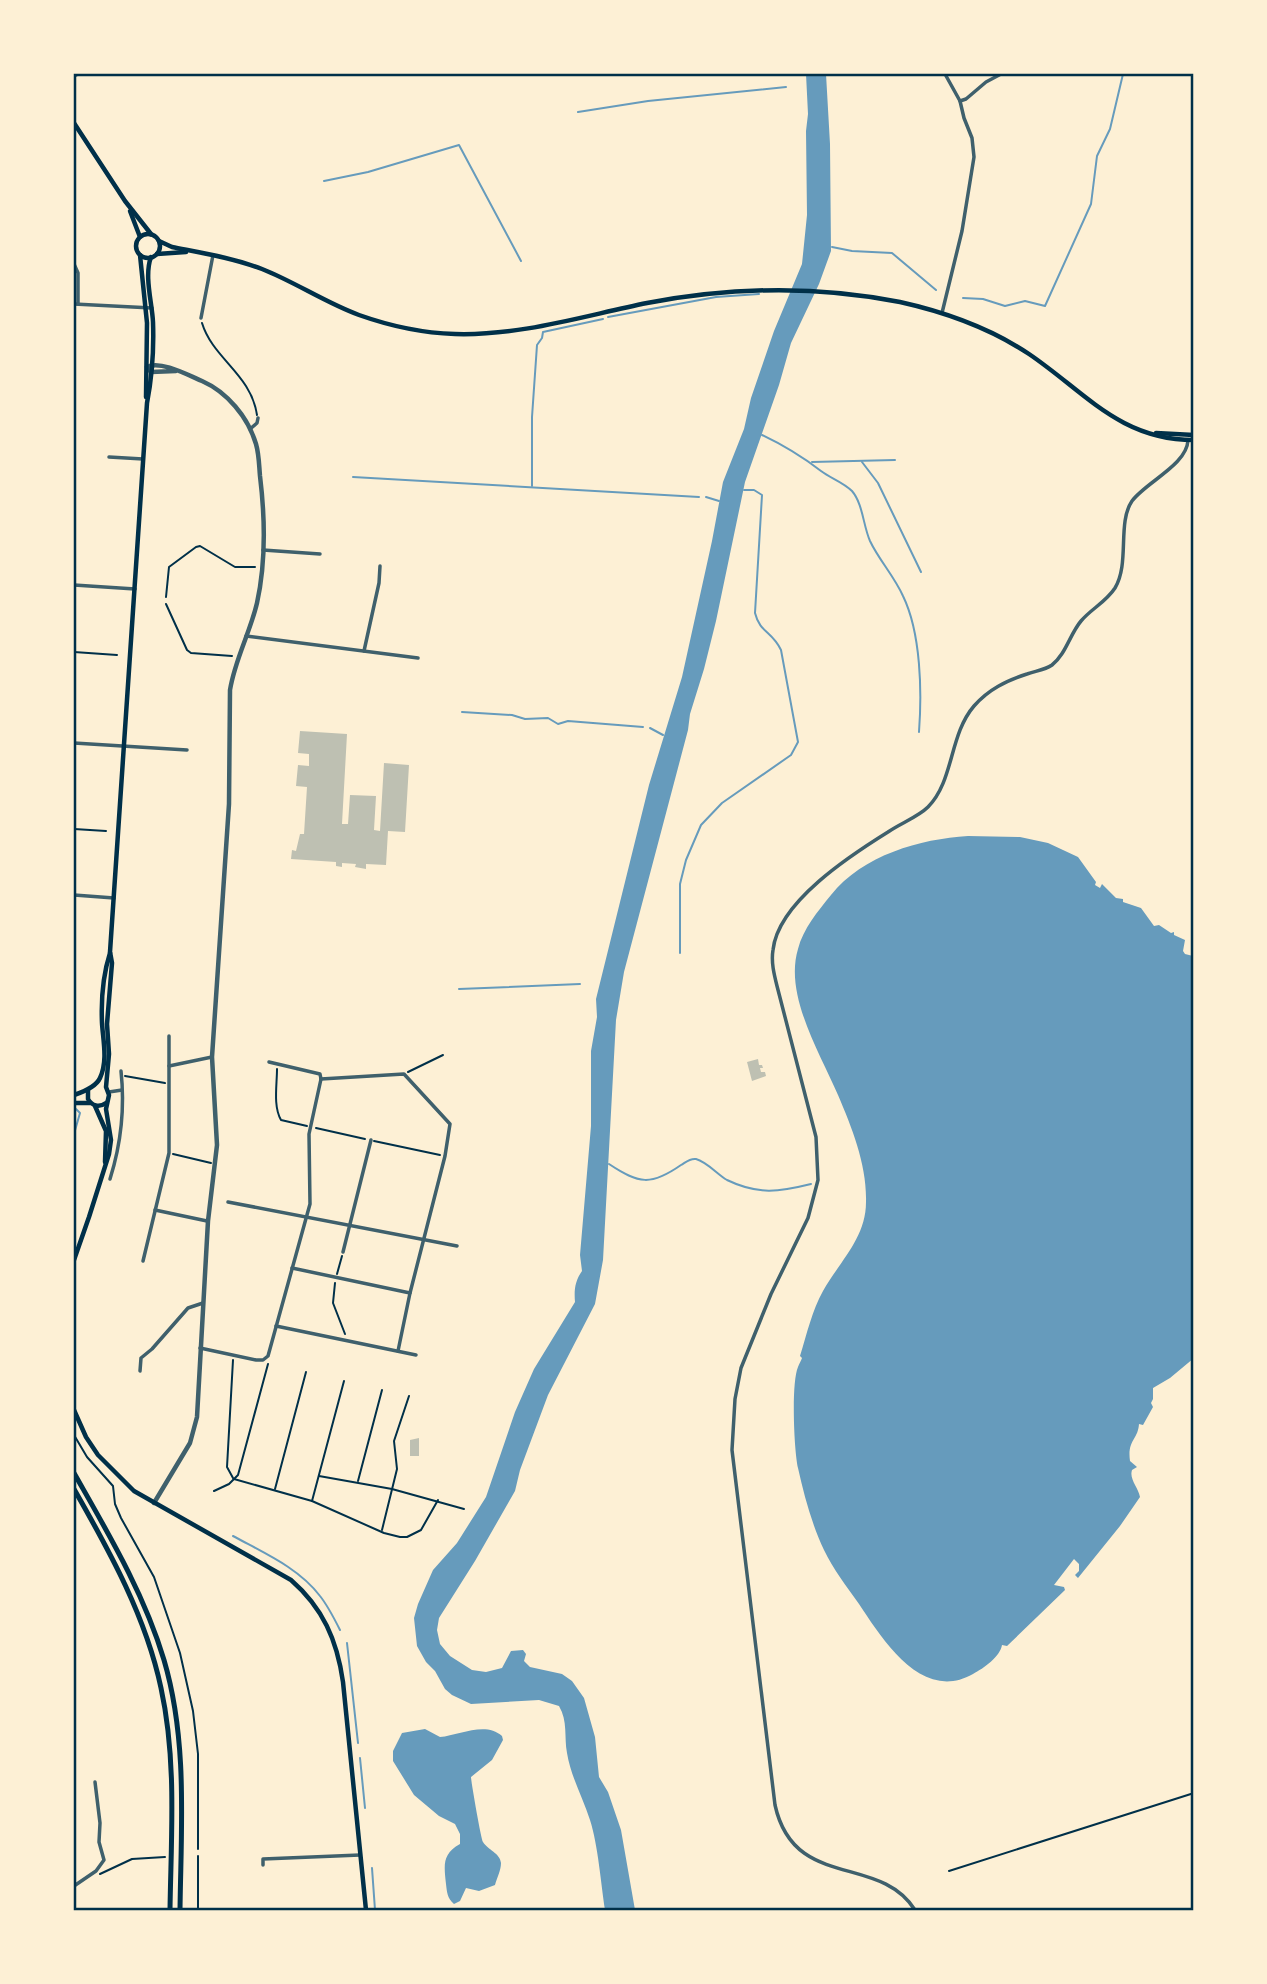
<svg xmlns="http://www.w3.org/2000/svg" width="1267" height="1984" font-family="'DM Sans',sans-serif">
	<rect width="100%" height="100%" fill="#fdf0d5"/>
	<g fill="#669bbc">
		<path d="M806,74H826L830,144L831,251L819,284L791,343L779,385L745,482L716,621L704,669L690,714L688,730L624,972L616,1020L603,1260L595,1304L548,1395L520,1470L515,1491L475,1561L439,1618L437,1630L440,1644L450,1656L472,1670L486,1672L502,1668L511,1651L523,1650L526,1654L524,1661L530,1667L562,1674L572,1681L584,1698L595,1737L599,1777L608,1792L621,1830L635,1910H605C601,1884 598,1845 590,1820C583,1798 571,1777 567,1753C564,1737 568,1721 559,1706L539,1700L471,1704L452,1695L445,1689L435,1671L426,1662L417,1646L414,1618L418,1604L433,1570L457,1543L486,1497L515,1412L534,1369L575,1302C574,1290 575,1281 582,1271L580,1255L591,1126V1051L597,1017L596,999L649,785L682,677L712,541L723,482L744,429L751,398L774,331L802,264L807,215L806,131L808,114Z"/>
		<path d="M968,836L1020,837L1048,843L1078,857L1096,882L1095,885L1100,888L1102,884L1116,898L1123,899V902L1141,908L1154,926L1159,925L1171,933L1174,932V935L1185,940L1183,951L1185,954L1193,956L1194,1358L1170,1378L1153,1388V1399L1151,1403L1153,1407L1143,1425L1139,1424C1138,1440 1127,1440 1130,1461L1137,1467L1132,1470C1129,1479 1138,1487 1140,1497L1120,1526L1078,1578L1075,1575L1079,1571V1564L1074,1559L1054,1585L1064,1587L1065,1590L1007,1646L1002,1645C1000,1657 984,1668 973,1674C922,1703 883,1640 859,1604C847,1587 833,1569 824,1550C812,1525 804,1495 798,1468C794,1450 791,1383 798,1367C799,1364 801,1361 802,1358L800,1356C807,1333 812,1311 823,1291C840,1261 866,1238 866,1202C867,1165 852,1128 838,1095C820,1053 784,995 798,949C803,929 818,911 831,895C863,855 920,839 968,836Z"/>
		<path d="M425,1729L440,1737C459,1735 486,1721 502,1736L503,1740L492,1760L471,1777C471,1781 481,1839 483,1842C488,1850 500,1853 501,1863C501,1870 497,1878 495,1885L479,1891L466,1888L460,1901L454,1904C447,1898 447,1892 446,1884C444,1865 442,1854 460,1844V1834L455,1824L439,1816L414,1795L393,1761V1751L402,1733Z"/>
	</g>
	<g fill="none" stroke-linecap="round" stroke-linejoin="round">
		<g stroke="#669bbc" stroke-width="2">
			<path d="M578,112L648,101L786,87"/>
			<path d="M324,181L368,172L459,145L521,261"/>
			<path d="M832,247L852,251L892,253L936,290"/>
			<path d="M963,298L983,299L1005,306L1025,301L1045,306L1091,204L1097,156L1110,129L1123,74"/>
			<path d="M608,317L716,297L759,294"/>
			<path d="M762,435C781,444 804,458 821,471C830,478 843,482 852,491C863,504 863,525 870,541C879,560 894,576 903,596C921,633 922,692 919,732"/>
			<path d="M812,462L895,460"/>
			<path d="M862,462L878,483L921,572"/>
			<path d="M353,477L699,497"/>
			<path d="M532,486V417L537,345L542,338L543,332L603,319"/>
			<path d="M706,497L719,501"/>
			<path d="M462,712L512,715L525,719L548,718L558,724L568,721L643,727"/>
			<path d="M650,728L663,735"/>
			<path d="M680,953V884L686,860L701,825L722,803L791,755L798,742L781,650C772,631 760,633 755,613L762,495L754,490H744"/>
			<path d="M459,989L580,984"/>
			<path d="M74,1134L80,1113L76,1109"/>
			<path d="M609,1164C639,1184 651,1186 681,1165C686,1162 690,1158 696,1159C707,1162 717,1174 727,1180C758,1195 779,1192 811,1184"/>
			<path d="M233,1536C264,1553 299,1568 320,1596C328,1606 334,1618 340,1630"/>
			<path d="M347,1643L358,1743"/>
			<path d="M360,1758L365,1808"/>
			<path d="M372,1868L375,1910"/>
		</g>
	</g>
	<g fill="#bec0b2">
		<path d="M300,731L347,734L342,824H348L350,795L376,796L374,830L380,831L384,763L409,765L405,832L388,831L386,865L366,864V869L355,867L356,864L342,863V867L336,866V862L291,859L292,850L296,851L300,834H304L307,787L296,786L298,765L309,766V754L298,753Z"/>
		<path d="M758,1059L759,1065H762L763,1068H760L761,1072H765L766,1076L752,1081L747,1062Z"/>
		<path d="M419,1438V1456H410V1440Z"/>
	</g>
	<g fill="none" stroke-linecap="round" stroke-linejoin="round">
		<g stroke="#003049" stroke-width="2">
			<path d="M202,323C213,359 251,374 257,415"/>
			<path d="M166,597L169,567L196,547L200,546L235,567H255"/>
			<path d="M166,604L187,650L191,653L232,656"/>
			<path d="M74,652L117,655"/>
			<path d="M74,829L106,831"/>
			<path d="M277,1069C277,1085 273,1106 281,1120L307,1126"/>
			<path d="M408,1072L443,1055"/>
			<path d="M125,1076L165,1083"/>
			<path d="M316,1128L365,1139"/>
			<path d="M374,1141L440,1155"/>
			<path d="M173,1154L211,1163"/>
			<path d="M337,1274L342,1256"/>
			<path d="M335,1283L333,1303L345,1334"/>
			<path d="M233,1360L227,1467L233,1478"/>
			<path d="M74,1435L87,1457L113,1486L115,1504L121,1518L154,1577L180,1653L193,1711L198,1754V1849"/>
			<path d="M319,1476L392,1489L464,1509"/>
			<path d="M234,1479L312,1501L384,1533L400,1537H407L421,1530L438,1500"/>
			<path d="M358,1481L382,1390"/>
			<path d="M275,1489L306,1372"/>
			<path d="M214,1491L229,1484L238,1475L268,1364"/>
			<path d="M312,1501L344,1381"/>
			<path d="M382,1530L397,1469L394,1441L409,1396"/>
			<path d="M949,1871L1194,1793"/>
			<path d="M100,1874L132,1859L165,1857"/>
			<path d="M198,1910V1856"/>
		</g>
		<g stroke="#3f606c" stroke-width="3.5">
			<path d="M74,76L78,74"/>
			<path d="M960,101L966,99L986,82L1001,74"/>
			<path d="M74,264L78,273V304"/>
			<path d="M74,304L152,308"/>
			<path d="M942,313L962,231L974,157L972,138L964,118L960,101L945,74"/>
			<path d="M201,318L213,255"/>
			<path d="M250,429L257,423L258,418"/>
			<path d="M109,457L143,459"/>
			<path d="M263,550L320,554"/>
			<path d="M74,585L135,589"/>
			<path d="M246,636L418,658"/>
			<path d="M364,651L379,583L380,566"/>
			<path d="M74,743L187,750"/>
			<path d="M74,895L114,898"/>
			<path d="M269,1062L320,1074L321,1079"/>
			<path d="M169,1066L212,1057"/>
			<path d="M321,1079L404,1074L450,1124L445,1156L410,1293L398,1351"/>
			<path d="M109,1092L122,1090"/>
			<path d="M110,1179C121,1144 125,1108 121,1071"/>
			<path d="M228,1202L457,1246"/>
			<path d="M155,1210L207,1221"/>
			<path d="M343,1252L371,1140"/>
			<path d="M143,1261L169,1153V1036"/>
			<path d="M292,1268L410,1293"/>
			<path d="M276,1326L416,1355"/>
			<path d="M200,1348L256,1360H263L268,1356L310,1204L309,1134L321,1079"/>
			<path d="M140,1371L141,1358L152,1349L188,1308L203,1303"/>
			<path d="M263,1865V1859L360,1855"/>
			<path d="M74,1886L96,1871L104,1860L99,1842L100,1823L95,1782"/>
			<path d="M915,1910C879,1853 794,1891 775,1805L732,1450L735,1399L741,1368L771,1294L808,1218L818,1180L816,1137L777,986C774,974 771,962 773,950C778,902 851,855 888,832C901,823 918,817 928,807C954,781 949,735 974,706C989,689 1006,681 1027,674C1035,671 1045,670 1052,665C1066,654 1070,634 1081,621C1091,609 1106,602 1115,588C1130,563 1117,523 1132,501C1146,482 1187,465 1188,440"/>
		</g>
		<path stroke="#3f606c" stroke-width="4.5" d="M154,1503L190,1443L197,1417L208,1221L217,1145L212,1057L229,804L230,690C235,659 250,633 257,603C266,562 265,517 260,476C259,465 259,454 256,444C248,417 227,392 202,381C188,375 160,360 147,367L151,372L176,371"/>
		<g stroke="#003049" stroke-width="4.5">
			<path d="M74,123L125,201L151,234"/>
			<path d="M130,211L140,237"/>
			<circle cx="148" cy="246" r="12"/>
			<path d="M159,241L172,247C202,253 233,258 262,269C295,282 326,303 359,315C390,326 423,333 455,334C520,336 583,316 647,303C731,287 815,285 900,302C945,312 990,328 1029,354C1085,392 1120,440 1194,440"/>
			<path d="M157,254L186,252"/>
			<path d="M140,255L147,323L146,397"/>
			<path d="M1156,433L1194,435"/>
			<path d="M88,1090V1099C92,1106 99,1108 106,1103"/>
			<path d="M74,1095C83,1092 96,1087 100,1078C108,1061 103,1040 102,1023C101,1000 103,975 110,953"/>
			<path d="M74,1103H90"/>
			<path d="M95,1106L106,1131L105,1162"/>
			<path d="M74,1260L89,1217L109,1154L111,1140L106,1109L109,1095L106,1087L109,1054L107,1024L112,963L110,952L147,403C152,377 154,349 153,322C152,302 144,276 151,257"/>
			<path d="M74,1410L86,1437L98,1455L134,1491L291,1580C323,1608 337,1640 343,1682L366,1910"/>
		</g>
		<g stroke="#003049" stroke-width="5">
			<path d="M74,1473C108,1533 144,1593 164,1660C188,1741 181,1828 180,1910"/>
			<path d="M74,1489C110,1552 146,1617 161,1688C177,1761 171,1837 170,1910"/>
		</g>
	</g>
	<rect width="1267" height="1984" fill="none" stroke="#fdf0d5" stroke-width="150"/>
	<rect x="75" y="75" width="1117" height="1834" fill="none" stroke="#003049" stroke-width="2.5"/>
</svg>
